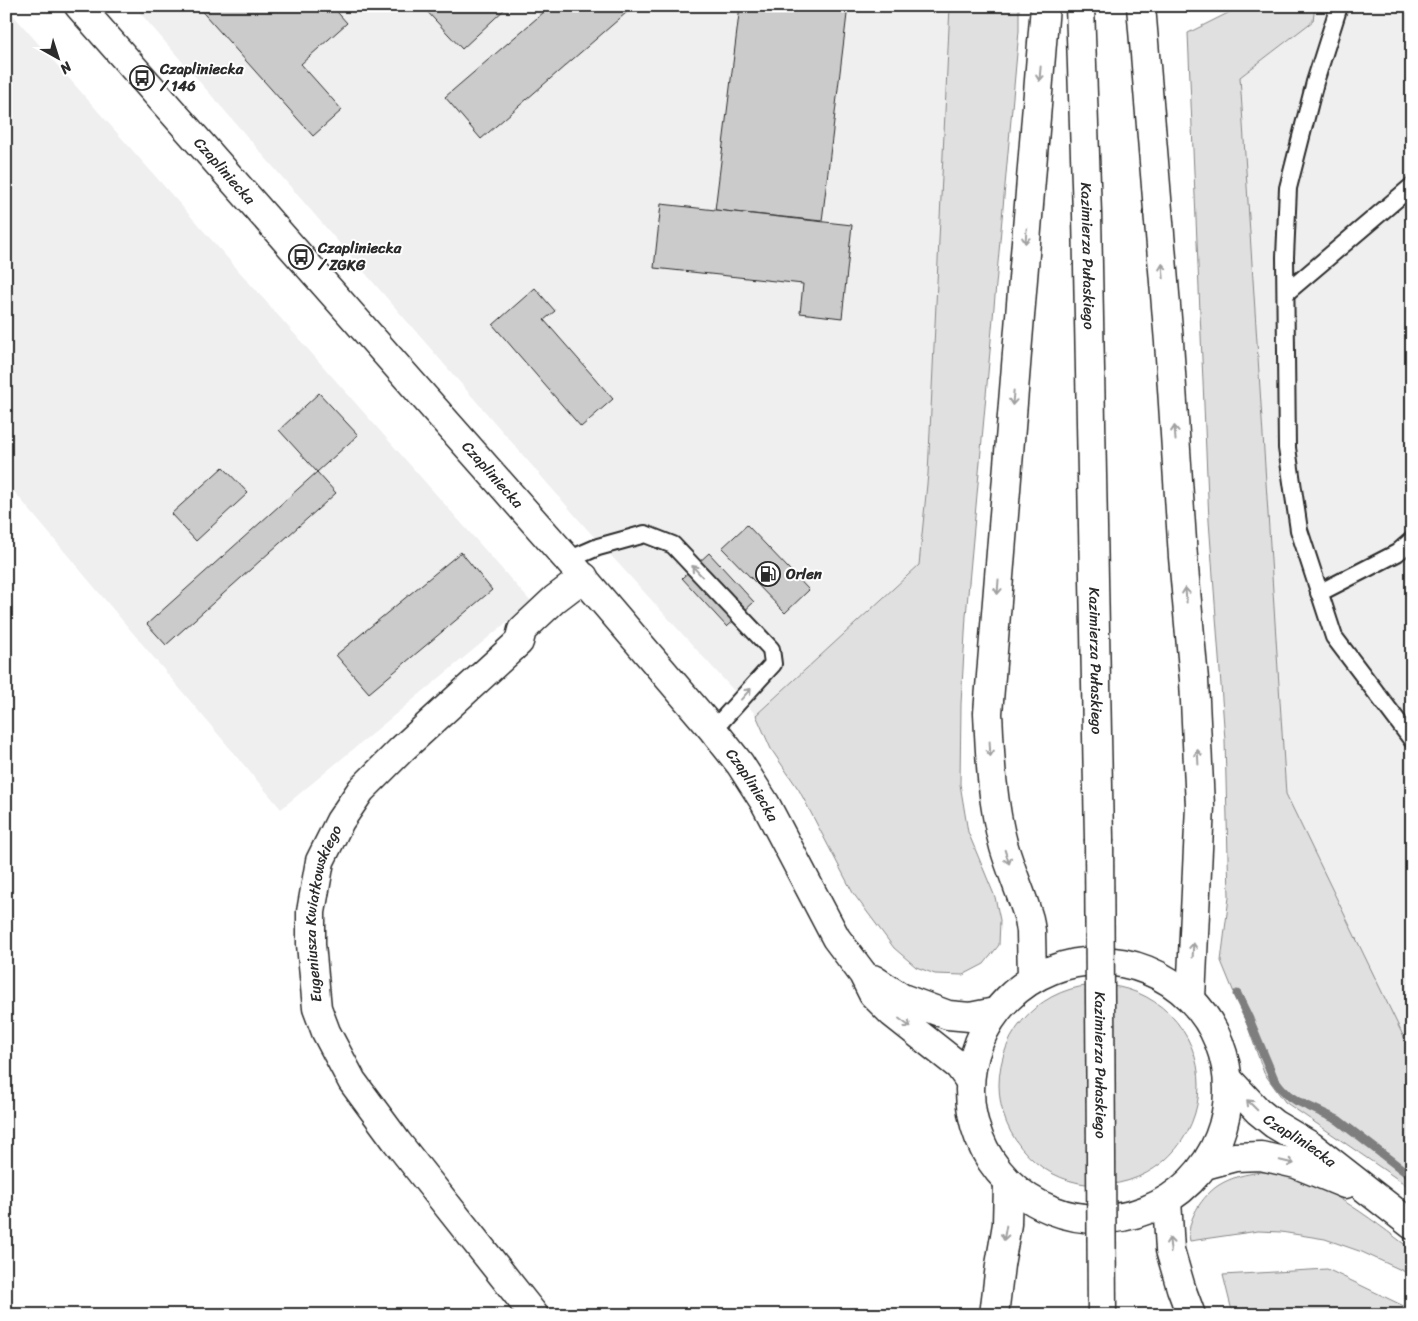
<svg xmlns="http://www.w3.org/2000/svg" width="1418" height="1321" font-family="Sriracha,sans-serif">
	<rect width="100%" height="100%" fill="#fff"/>
	<filter id="ink" filterUnits="userSpaceOnUse"><feTurbulence type="fractalNoise" baseFrequency=".02" numOctaves="2"/><feDisplacementMap in="SourceGraphic" scale="10" xChannelSelector="R" yChannelSelector="G"/><feConvolveMatrix kernelMatrix="1 2 1 2 8 2 1 2 1" color-interpolation-filters="sRGB"/></filter>
	<g filter="url(#ink)">
		<g fill="#efefef">
			<path d="M134,6H950L928,474L919,565L756,715L586,528Z"/>
			<path d="M1315,6H1412V1054L1286,794L1240,77L1313,21Z"/>
			<path d="M6,7L531,602L281,809L6,482Z"/>
		</g>
		<g fill="#e0e0e0" stroke="#868686">
			<path d="M950,6H1019V31L966,616L961,704L960,784L968,832L995,897L1000,920L999,945L984,964L963,975L935,974L916,967L894,948L853,893L799,790L771,749L756,715L919,565L928,474Z"/>
			<path d="M1242,6H1315L1313,21L1240,77L1286,794L1412,1054V1189L1285,1102L1264,1073L1248,1027L1221,961L1229,897L1225,740L1209,521L1188,33Z"/>
			<circle cx="1099" cy="1085" r="100"/>
			<path d="M1261,1172C1314,1172 1371,1219 1412,1250V1275L1362,1252L1325,1239L1281,1232L1258,1231L1190,1241C1185,1221 1203,1195 1219,1185C1232,1177 1246,1174 1261,1172Z"/>
			<path d="M1327,1269L1412,1310V1315H1233L1223,1275Z"/>
		</g>
		<g fill="none" stroke-linecap="round" stroke-linejoin="round">
			<path stroke="#7e7e7e" stroke-width="9" d="M1237,994L1249,1019L1274,1079L1281,1088L1288,1095L1297,1101L1338,1120L1412,1177"/>
		</g>
		<g fill="#cbcbcb" stroke="#2b2b2b">
			<path d="M197,6H332L347,23L301,64L342,110L313,136Z"/>
			<path d="M422,6H508L462,49Z"/>
			<path d="M551,6H634L481,139L445,97Z"/>
			<path d="M740,6H848L822,221L715,210Z"/>
			<path d="M661,204L852,225L842,318L800,313L803,284L654,268Z"/>
			<path d="M535,288L555,311L544,320L613,399L581,427L493,325Z"/>
			<path d="M319,393L358,435L317,472L279,430Z"/>
			<path d="M223,467L248,493L196,541L171,514Z"/>
			<path d="M317,472L336,493L166,645L147,624Z"/>
			<path d="M747,525L809,590L785,613L722,548Z"/>
			<path d="M461,552L492,590L369,693L336,655Z"/>
			<path d="M709,553L754,602L727,627L682,578Z"/>
		</g>
		<g fill="none" stroke-linecap="round" stroke-linejoin="round">
			<defs>
				<g id="service">
					<path d="M1339,6L1315,82L1288,188L1285,257L1287,448L1299,530L1334,637L1412,740"/>
					<path d="M1286,293L1412,186"/>
					<path d="M568,560L598,547L645,534L673,545L771,649L773,664L713,730"/>
					<path d="M1319,593L1397,553L1412,540"/>
				</g>
				<g id="minor">
					<path id="s1" d="M534,1315L397,1142L352,1081L326,1032L317,1008L311,944V912L320,861L340,821L361,790L402,749L519,642L522,630L555,599L584,577"/>
				</g>
				<g id="secondary">
					<path id="s2" d="M79,6L568,560L713,730L740,764L765,803L836,938L863,974L873,994L892,1013L959,1066L969,1080"/>
					<circle cx="1099" cy="1090" r="129"/>
					<path d="M873,979L902,998L948,1015L970,1017L995,1012"/>
					<path id="s3" d="M1228,1079L1258,1111L1274,1124L1311,1146L1412,1225"/>
					<path d="M1205,1165L1235,1157L1261,1156L1296,1164L1345,1184"/>
				</g>
				<g id="primary">
					<path id="s4" d="M1080,6L1087,214L1099,839"/>
					<path d="M1141,6L1169,342L1183,557L1194,680L1200,806L1191,998"/>
					<path d="M1032,979L1031,931L1029,919C1022,895 1011,871 1004,847C992,804 990,757 988,713L1045,6"/>
					<path d="M1167,1200L1170,1250L1181,1288L1191,1315"/>
					<path d="M994,1315L1000,1265L1007,1224L1008,1184"/>
				</g>
			</defs>
			<use href="#service" stroke="#2b2b2b" stroke-width="20"/>
			<use href="#minor" stroke="#2b2b2b" stroke-width="31"/>
			<use href="#secondary" stroke="#2b2b2b" stroke-width="31"/>
			<use href="#primary" stroke="#2b2b2b" stroke-width="31"/>
			<use href="#service" stroke="#fff" stroke-width="16"/>
			<use href="#minor" stroke="#fff" stroke-width="28"/>
			<use href="#secondary" stroke="#fff" stroke-width="28"/>
			<use href="#primary" stroke="#fff" stroke-width="28"/>
			<defs>
				<g id="primary-bridge">
					<path id="s5" d="M1099,839L1102,1315"/>
				</g>
			</defs>
			<use href="#primary-bridge" stroke="#2b2b2b" stroke-width="31" stroke-linecap="butt"/>
			<use href="#primary-bridge" stroke="#fff" stroke-width="28"/>
		</g>
		<defs><path id="oneway-shaft" d="M-6 0H5M1.5-3L5.5 0L1.5 3" fill="none" stroke-width="1.6" stroke-linecap="round" stroke-linejoin="round" transform="scale(1.25)"/></defs>
		<g stroke="#a0a0a0">
			<use href="#oneway-shaft" transform="translate(1040 74) rotate(95)"/>
			<use href="#oneway-shaft" transform="translate(1026 236) rotate(95)"/>
			<use href="#oneway-shaft" transform="translate(1163 271) rotate(-95)"/>
			<use href="#oneway-shaft" transform="translate(1013 398) rotate(95)"/>
			<use href="#oneway-shaft" transform="translate(1175 433) rotate(-94)"/>
			<use href="#oneway-shaft" transform="translate(697 571) rotate(-133)"/>
			<use href="#oneway-shaft" transform="translate(998 587) rotate(94)"/>
			<use href="#oneway-shaft" transform="translate(1186 595) rotate(-95)"/>
			<use href="#oneway-shaft" transform="translate(746 694) rotate(-48)"/>
			<use href="#oneway-shaft" transform="translate(990 749) rotate(87)"/>
			<use href="#oneway-shaft" transform="translate(1198 757) rotate(-93)"/>
			<use href="#oneway-shaft" transform="translate(1007 857) rotate(72)"/>
			<use href="#oneway-shaft" transform="translate(1193 950) rotate(-87)"/>
			<use href="#oneway-shaft" transform="translate(905 1023) rotate(37)"/>
			<use href="#oneway-shaft" transform="translate(1252 1105) rotate(-135)"/>
			<use href="#oneway-shaft" transform="translate(1287 1162) rotate(13)"/>
			<use href="#oneway-shaft" transform="translate(1005 1233) rotate(100)"/>
			<use href="#oneway-shaft" transform="translate(1170 1245) rotate(-96)"/>
		</g>
	</g>
	<defs>
		<symbol id="bus-ring" viewBox="-11 -11 22 22"><circle r="9.5" fill="#fff" stroke="#2b2b2b" stroke-width="1.5"/><path d="M-5-6H5V4H4V6H2V4H-2V6H-4V4H-5ZM-3.5-4V0h7V-4ZM-3.5 1.2v1.5H-2V1.2ZM2 1.2v1.5H3.5V1.2Z" fill="#2b2b2b"/></symbol>
		<symbol id="fuel-ring" viewBox="-11 -11 22 22"><circle r="9.5" fill="#fff" stroke="#2b2b2b" stroke-width="1.5"/><path d="M-5.5-6h7V0h2V4h1.3V-2.5L3-4.5l.8-.8L6-3V5H2.5V1h-1V6h-7ZM-4.2-4.7v3.2H.2V-4.7Z" fill="#2b2b2b"/></symbol>
	</defs>
	<g fill-rule="evenodd">
		<use href="#bus-ring" x="128" y="64" width="28" height="28"/>
		<use href="#bus-ring" x="287" y="243" width="28" height="28"/>
		<use href="#fuel-ring" x="754" y="560" width="28" height="28"/>
	</g>
	<g text-anchor="middle" stroke-width="4" stroke-linejoin="round" paint-order="stroke">
		<g font-size="15" font-weight="bold" fill="#2b2b2b" stroke="#fff" text-anchor="start">
			<text x="160" y="74">Czapliniecka<tspan x="160" dy="17">/ 146</tspan></text>
			<text x="318" y="253">Czapliniecka<tspan x="318" dy="17">/ ZGKG</tspan></text>
			<text x="786" y="579">Orlen</text>
		</g>
		<g font-size="15" fill="#2b2b2b" stroke="#fff">
			<text dy="5" stroke="none"><textPath href="#s2" startOffset="220">Czapliniecka</textPath></text>
			<text dy="5" stroke="none"><textPath href="#s4" startOffset="250">Kazimierza Pułaskiego</textPath></text>
			<text dy="5" stroke="none"><textPath href="#s2" startOffset="625">Czapliniecka</textPath></text>
			<text dy="5" stroke="none"><textPath href="#s4" startOffset="655">Kazimierza Pułaskiego</textPath></text>
			<text dy="5" stroke="none"><textPath href="#s2" startOffset="1030">Czapliniecka</textPath></text>
			<text dy="5" stroke="none"><textPath href="#s1" startOffset="474">Eugeniusza Kwiatkowskiego</textPath></text>
			<text dy="5" stroke="none"><textPath href="#s5" startOffset="226">Kazimierza Pułaskiego</textPath></text>
			<text dy="5" stroke="none"><textPath href="#s3" startOffset="95">Czapliniecka</textPath></text>
		</g>
	</g>
	<rect width="1418" height="1321" fill="none" stroke="#fff" stroke-width="25"/>
	<rect x="12" y="12" width="1393" height="1296" fill="none" stroke="#2b2b2b" stroke-width="2" filter="url(#ink)"/>
	<g transform="translate(58 58) rotate(141)" stroke="#ffffff" stroke-width="4" paint-order="stroke">
	<path d="M0-4L9 19L0 12L-9 19Z" fill="#2b2b2b"/>
	<text y="-8" font-size="14" font-weight="bold" text-anchor="middle" fill="#2b2b2b">N</text>
	</g>
</svg>
